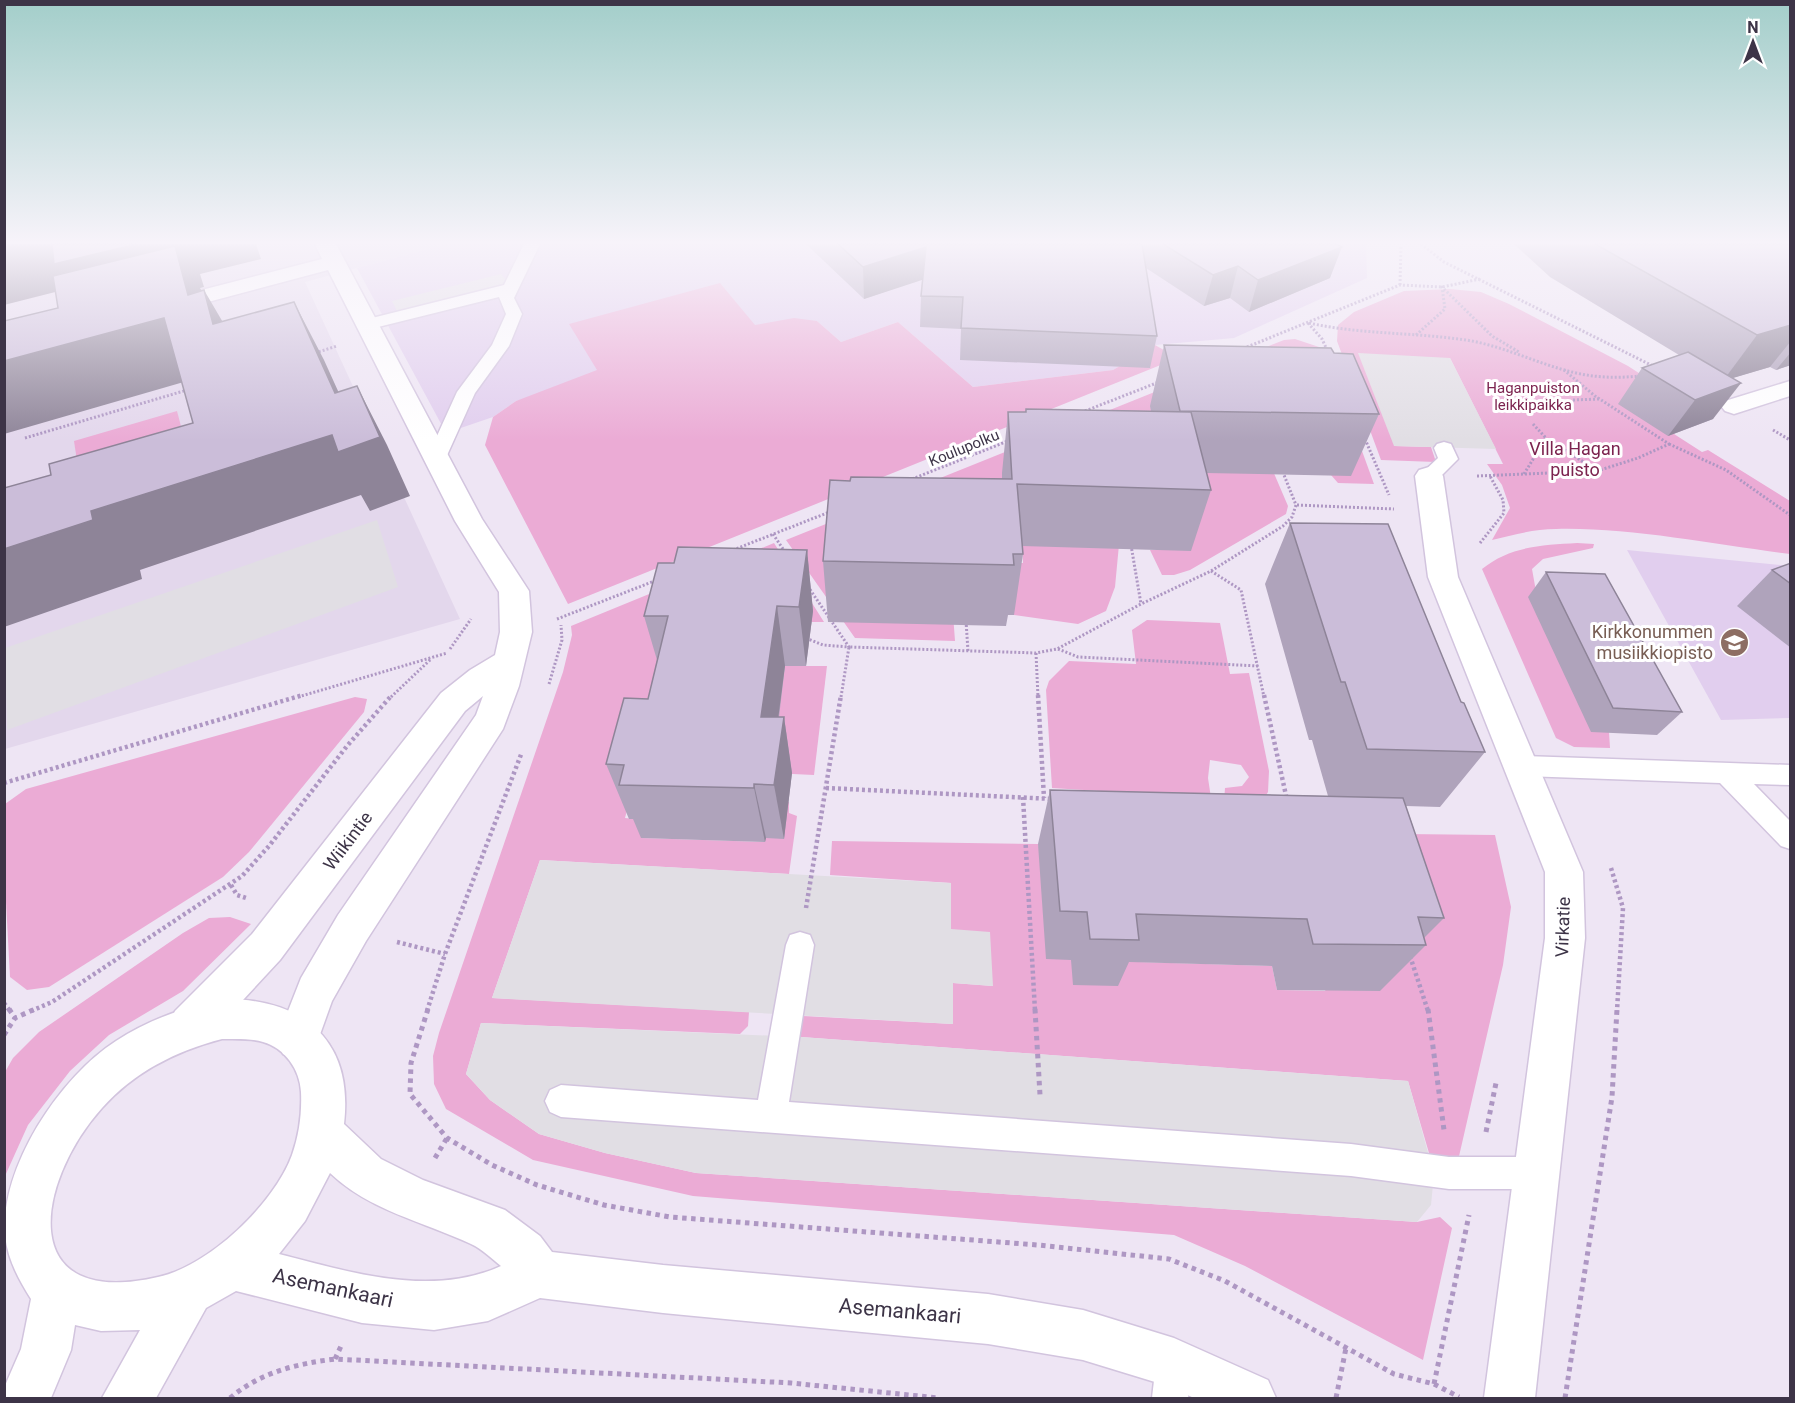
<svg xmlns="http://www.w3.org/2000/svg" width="1795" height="1403" font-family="Roboto,sans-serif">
	<rect width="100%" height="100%" fill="#eee5f4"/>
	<path fill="#e3d7ec" d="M5,244H446L305,282L460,619L5,749Z"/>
	<g fill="#e1ceee">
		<path d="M446,244H1366L1367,278L1234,338L1155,345L1113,370L973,387L898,322L841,342L817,321L516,401L493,417L446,433L357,268Z"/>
		<path d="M1627,550L1790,566V718L1721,720Z"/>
	</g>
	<g fill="#ebabd5">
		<path d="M720,283L755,325L794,318L817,321L841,342L898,322L973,387L1113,370L1155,345L1178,358L568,604L485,445L493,417L516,401L597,370L569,324Z"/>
		<path d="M1450,289L1481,292L1509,304L1628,366L1662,388L1674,434L1702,452L1708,450L1790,501V554C1717,545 1629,527 1556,529C1534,529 1513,535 1492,540L1510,508L1502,485L1487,464H1503L1450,358L1394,446L1431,447L1436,462L1381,460L1337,341L1338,325L1354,312L1404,291Z"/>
		<path d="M1295,339L1325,349L1374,484L1338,483L1331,475L1270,464L1288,506L1286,514L1190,570L1174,575H1162L1150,550H1174L1120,534L1115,587L1106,611L1078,624L1014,615L1011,563H1023L1022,544L868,622L894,623L953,614L955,641L855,638L786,540L1284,340Z"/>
		<path d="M177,411L190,461L82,494L74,441Z"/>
		<path d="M774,543L824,622H794L631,795L625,818L645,820L641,838L765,842L770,801L789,802V813L797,816L789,874L540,860L492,998L749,1012L748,1026L740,1034L481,1023L466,1074L490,1100L539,1134L605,1153L696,1173L1417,1222L1440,1217L1452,1228L1423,1360L1245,1266L1174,1235L693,1196L533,1160L446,1109L434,1084L433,1056L439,1033L563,672L572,635L571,626Z"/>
		<path d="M1577,543L1594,544L1593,548L1543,559L1532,569L1537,597L1609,732L1610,748L1574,747L1556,738L1482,569C1510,546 1543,545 1577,543Z"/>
		<path d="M1147,620L1220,623L1230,674L1249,673L1269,771L1268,792L1261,803L1224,802L1225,788L1242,786L1249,777L1241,765L1210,760L1208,778L1211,798L1052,788L1046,690L1049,681L1069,661L1136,664L1132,630Z"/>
		<path d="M785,666H827L814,775L771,773Z"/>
		<path d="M355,697L367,699L364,712L249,852L223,877L49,987L27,990L10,977L5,883V804L26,789Z"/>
		<path d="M1404,834L1495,835L1511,907L1503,965L1457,1165L1429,1153L1408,1081L801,1037L799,1028L803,1016L953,1024V983L993,986L951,929V883L830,875L832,841L1038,844L1071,960L1272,966L1277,990L1325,991Z"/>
		<path d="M230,917L251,924L183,991L109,1035L70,1071L28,1125L5,1176V1072L13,1058L39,1032L183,933L209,918Z"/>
	</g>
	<g fill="#e1dee4">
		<path d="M501,274L509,284L397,311L392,301Z"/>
		<path d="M1358,353L1450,358L1496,449L1394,446Z"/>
		<path d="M377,520L398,587L7,730L5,648Z"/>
		<path d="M540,860L951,883V929L990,932L993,986L953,983V1024L492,998Z"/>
		<path d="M481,1023L801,1037L1408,1081L1434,1174L1431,1205L1417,1222L696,1173L605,1153L539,1134L490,1100L466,1074Z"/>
	</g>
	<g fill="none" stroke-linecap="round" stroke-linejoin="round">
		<defs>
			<g id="service">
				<path d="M524,244H540L514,298L522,314L509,346L475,393L444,462H430L427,458L457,392L492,345L506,314L499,297L366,330L358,325L360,321L504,285Z"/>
				<path d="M1444,442L1451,444L1458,459L1436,481H1422L1419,476L1438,458L1434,448L1437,444Z"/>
				<path d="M1521,756L1790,765V785L1754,784L1790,821V849L1781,846L1720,783L1521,776L1512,773L1508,766L1512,759Z"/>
				<path d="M800,932L810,935L814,945L789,1102L1351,1144L1449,1157H1537L1549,1161L1553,1173L1549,1185L1537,1189H1449L1351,1176L561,1117L550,1112L545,1101L550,1090L561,1085L758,1100L786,945L790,935Z"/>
				<path d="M1174,1345L1187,1350L1192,1363L1188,1398H1152L1156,1363L1161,1350Z"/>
			</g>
			<path id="pedestrian" d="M1790,381V396L1734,414L1725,411L1721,406L1725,401Z"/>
			<g id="minor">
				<path d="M315,244H336L482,519L529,591L532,632L519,686L503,729L366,941L332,1001L313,1054L298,1060L283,1054L277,1039L301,978L338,915L476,715L483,696L465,711L280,960L205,1041L190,1047L175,1041L169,1026L175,1011L252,934L441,693L470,670L495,655L500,632L499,592L455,521L328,270L163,314L155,312L152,307L155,302L322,259Z"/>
				<path d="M1429,467L1439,470L1443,476L1458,577L1583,872L1585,938L1535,1398H1484L1545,938V872L1428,577L1415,476L1419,470Z"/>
			</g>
			<path id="tertiary" d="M222,999C302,998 354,1039 344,1124L381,1159L423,1180L505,1210L540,1236L552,1252L663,1265L988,1294L1083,1310L1174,1338L1268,1380L1276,1398H1194L1168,1386L1083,1360L988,1344L663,1313L540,1298L488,1321L434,1330L362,1323L236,1291L206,1308L156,1398H102L140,1330L101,1331L75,1325L71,1350L51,1398H4V1388L21,1349L31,1299C19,1280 8,1260 5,1236C0,1167 60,1077 116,1041C148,1020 185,1007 222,999ZM222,1039C235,1039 250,1038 263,1042C285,1048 300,1070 301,1092C302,1114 299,1135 292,1155C274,1204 209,1266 158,1277C15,1310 35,1183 102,1108C134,1072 176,1051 222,1039ZM330,1173C370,1211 422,1221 471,1244C482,1249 492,1259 501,1266C431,1298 350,1272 279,1254L305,1221Z"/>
		</defs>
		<use href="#service" stroke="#d2c4de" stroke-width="3"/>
		<use href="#pedestrian" stroke="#d2c4de" stroke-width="3"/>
		<use href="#minor" stroke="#d2c4de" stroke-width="3"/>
		<use href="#tertiary" stroke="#d2c4de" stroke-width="3"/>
		<g stroke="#ae97c3" stroke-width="3" stroke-dasharray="2 2" stroke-linecap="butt">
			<path d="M1421,244L1444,262L1653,366"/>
			<path d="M1400,285L1401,244"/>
			<path d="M1308,323L1322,339L1328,352"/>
			<path d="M1309,323C1363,335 1418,332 1472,341C1508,348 1541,365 1576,373C1598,378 1619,378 1640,376"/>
			<path d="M1416,335L1445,309L1442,287L1492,336L1519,352"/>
			<path d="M1247,347L1400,285L1442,287L1480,279"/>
			<path d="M315,353L337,346"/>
			<path d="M1573,400L1599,399"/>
			<path d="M1085,411L1159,382"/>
			<path d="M1533,424L1546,438"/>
			<path d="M1773,430L1790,440"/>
			<path d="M25,438L187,390"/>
			<path d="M1365,439L1389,495"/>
			<path d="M1669,444L1726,470L1790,515"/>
			<path d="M1524,474L1546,438L1596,470"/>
			<path d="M1477,476L1597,471L1638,458L1669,444L1595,396L1564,370"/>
			<path d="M912,479L1008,441"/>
			<path d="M1297,505L1394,509"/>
			<path d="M773,534L785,552"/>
			<path d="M1480,543L1504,513L1503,500L1490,476"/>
			<path d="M1131,545L1141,604"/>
			<path d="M733,550L832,511"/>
			<path d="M1211,571L1241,590L1264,697"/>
			<path d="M557,619L657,580"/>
			<path d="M966,621L968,651"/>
			<path d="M806,638L823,645L849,647L809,588"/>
			<path d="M450,649L471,619"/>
			<path d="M1058,649L1078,657L1258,666"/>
			<path d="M1036,653L1038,697"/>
			<path d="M549,684L562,640L561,625"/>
			<path d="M298,697L447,653"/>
			<path d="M391,697L431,659"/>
			<path d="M841,697L849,647L1036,653L1057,649L1141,604L1211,571L1283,526L1292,517L1296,505L1282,470"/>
		</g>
		<g stroke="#ae97c3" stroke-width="4.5" stroke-dasharray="3 3" stroke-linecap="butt">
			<path d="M1038,695L1044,798"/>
			<path d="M1264,695L1287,800"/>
			<path d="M4,783L303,695"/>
			<path d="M826,788L1053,799"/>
			<path d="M1023,797L1035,1011"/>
			<path d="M1611,868L1623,908L1617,1011"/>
			<path d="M231,885L237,895L246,898"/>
			<path d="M806,908L841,695"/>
			<path d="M397,942L445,954"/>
			<path d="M1410,956L1428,1011"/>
			<path d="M4,1003L10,1011"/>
			<path d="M31,1011L52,1002L242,876L269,846L347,746L392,695"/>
			<path d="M427,1011L445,954L522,752"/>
		</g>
		<g stroke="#ae97c3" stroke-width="5" stroke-dasharray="4.5 4.5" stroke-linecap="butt">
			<path d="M9,1009L15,1018"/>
			<path d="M428,1009L411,1063L410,1094L447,1138L492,1165L537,1185L604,1205L670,1217L1038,1245L1169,1259L1225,1281L1394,1374L1434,1384L1459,1397"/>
			<path d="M1035,1009L1040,1095"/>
			<path d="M1428,1009L1444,1130"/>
			<path d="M4,1035L15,1018L35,1009"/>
			<path d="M1486,1132L1496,1083"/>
			<path d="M435,1158L447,1138"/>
			<path d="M335,1359L342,1344"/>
			<path d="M1434,1384L1469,1215"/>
			<path d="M230,1398C261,1372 296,1364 335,1359L791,1383L939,1398"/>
			<path d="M1336,1398L1346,1348"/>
			<path d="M1565,1398L1612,1097L1617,1009"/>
		</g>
		<use href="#service" fill="#fff" fill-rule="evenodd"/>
		<use href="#pedestrian" fill="#fff" fill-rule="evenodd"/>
		<use href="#minor" fill="#fff" fill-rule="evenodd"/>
		<use href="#tertiary" fill="#fff" fill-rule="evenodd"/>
	</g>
	<g fill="#afa3bb">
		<path d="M806,244H1336L1330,278L1249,312L1230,298L1204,306L1146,268L1157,336L1150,368L960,360L961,329L920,327L921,296L922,279L864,299Z"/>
		<path d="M1514,244H1791V365L1776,370L1770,367L1732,378L1713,419L1668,436L1618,404L1642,368L1679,355L1550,277Z"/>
		<path d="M1164,345L1334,353L1379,414L1351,476L1206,473L1211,490L1191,551L1022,546L1023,554L1014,615H1008L1006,626L828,622L823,561L850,481L1002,479V473L1008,412H1025L1026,409L1151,411L1150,406Z"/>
		<path d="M1290,523L1461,702L1485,752L1440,807L1406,806L1444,918L1424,938L1426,945L1380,991L1277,990L1272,966L1129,962L1118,986L1073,985L1071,960L1046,959L1038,844L1050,790L1328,796L1312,740H1309L1265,584Z"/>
		<path d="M807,550L813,611L806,666H785L779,717H784L792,773L784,839L766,838L765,842L641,838L633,819H629L606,764L648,699L657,660L644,616L674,563Z"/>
		<path d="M1791,563V648L1737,606L1772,570Z"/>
		<path d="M1546,572L1682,712L1657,735L1591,732L1528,597Z"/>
	</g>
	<g fill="#8e8498">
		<path d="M4,244H256L261,259L200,274L204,287L200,288L207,301L204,290L238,348L248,383L188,295L71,288L4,305Z"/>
		<path d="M926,247L925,279L864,299L863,267Z"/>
		<path d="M1342,247L1330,278L1249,312L1258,280Z"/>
		<path d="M1238,266L1230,298L1204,306L1213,275Z"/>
		<path d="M294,302L324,360L362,444L357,386L387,445L410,496L370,511L361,495L140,570L142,579L4,627V549L91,511L335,393Z"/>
		<path d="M164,318L201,377L4,434V361Z"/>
		<path d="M1791,325V341L1770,367L1723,381L1757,335Z"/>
		<path d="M1791,352V365L1776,370Z"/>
		<path d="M1741,383L1713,419L1668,436L1695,400Z"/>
		<path d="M807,550L813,611L806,666L799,607Z"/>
		<path d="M777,606L785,666L771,773L761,717Z"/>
		<path d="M784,717L792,773L784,839L774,785Z"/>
		<path d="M754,784L766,838L765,842L754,788Z"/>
	</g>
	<g fill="#cbbdd9" stroke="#8e8498" stroke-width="1.5">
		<path d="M52,244H137L54,264Z"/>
		<path d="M838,244H1142L1157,336L961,328L963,297L921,296L926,247L863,267Z"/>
		<path d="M1163,244H1336L1342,247L1258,280L1238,266L1213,275Z"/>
		<path d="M1595,244H1791V325L1757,335Z"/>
		<path d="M175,246L188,295L204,290L213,324L294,302L335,393L357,386L380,437L338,452L332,435L91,511L93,520L4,549V488L51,475L49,464L193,423L164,318L4,361V321L58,308L53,276Z"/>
		<path d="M1164,345L1331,348L1334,353L1353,354L1379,414L1180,411Z"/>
		<path d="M1688,352L1741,383L1695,400L1642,368Z"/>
		<path d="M1026,409L1191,412L1211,490L1017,484L1023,554H1013L1014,565L823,561L830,480L850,481L851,477L1012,479L1008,412H1026Z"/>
		<path d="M1290,523L1388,524L1461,702L1464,703L1485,752L1367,749L1345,682H1341Z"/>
		<path d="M678,547L807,550L799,607L777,606L761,717H784L774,785L754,784V788L619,785L624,765L606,764L624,698L648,699L668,616H644L658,563H674Z"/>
		<path d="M1791,563V584L1772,570Z"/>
		<path d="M1546,572L1605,574L1682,712L1613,708Z"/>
		<path d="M1050,790L1403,798L1444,918L1418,917L1426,945L1313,944L1307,919L1136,914L1139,940L1090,939L1087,912L1060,911Z"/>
	</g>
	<linearGradient id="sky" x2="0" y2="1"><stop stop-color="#a3ceca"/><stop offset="0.55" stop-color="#f7f3fa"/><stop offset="1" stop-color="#f7f3fa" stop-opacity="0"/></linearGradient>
	<rect width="1795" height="441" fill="url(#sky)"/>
	<defs>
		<symbol id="university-disc" viewBox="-11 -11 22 22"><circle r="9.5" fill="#8d6e63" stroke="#fff"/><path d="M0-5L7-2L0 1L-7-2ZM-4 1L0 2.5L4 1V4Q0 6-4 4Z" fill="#fff"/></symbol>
	</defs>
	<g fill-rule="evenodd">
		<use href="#university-disc" x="1718" y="626" width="33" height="33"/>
	</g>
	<g text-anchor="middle" stroke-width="6" stroke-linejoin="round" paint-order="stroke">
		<g font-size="15" fill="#7c234f" stroke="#fff">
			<text x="1533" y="393">Haganpuiston<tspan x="1533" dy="17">leikkipaikka</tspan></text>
		</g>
		<g font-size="15" fill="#3d3447" stroke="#fff">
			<text transform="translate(964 448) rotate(-22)" y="5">Koulupolku</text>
		</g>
		<g font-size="18" fill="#7c234f" stroke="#fff">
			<text x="1575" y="455">Villa Hagan<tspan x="1575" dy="21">puisto</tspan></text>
		</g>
		<g font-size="18" fill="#785e54" stroke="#fff" text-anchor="end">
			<text x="1713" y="638">Kirkkonummen<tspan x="1713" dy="21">musiikkiopisto</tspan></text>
		</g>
		<g font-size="18" fill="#3d3447" stroke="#fff">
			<text transform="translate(348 841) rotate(-53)" y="6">Wiikintie</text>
			<text transform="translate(1563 927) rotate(-88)" y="6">Virkatie</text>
		</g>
		<g font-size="21" fill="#3d3447" stroke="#fff">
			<text transform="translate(333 1288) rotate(12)" y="7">Asemankaari</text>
			<text transform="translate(900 1311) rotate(5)" y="7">Asemankaari</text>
		</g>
	</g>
	<rect width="1795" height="1403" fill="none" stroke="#3d3447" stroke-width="12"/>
	<g transform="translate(1753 42)" stroke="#ffffff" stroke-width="4.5" paint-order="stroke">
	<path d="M0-4.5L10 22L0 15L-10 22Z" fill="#3d3447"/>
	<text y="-9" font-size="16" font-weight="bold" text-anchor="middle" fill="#3d3447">N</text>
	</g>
</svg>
